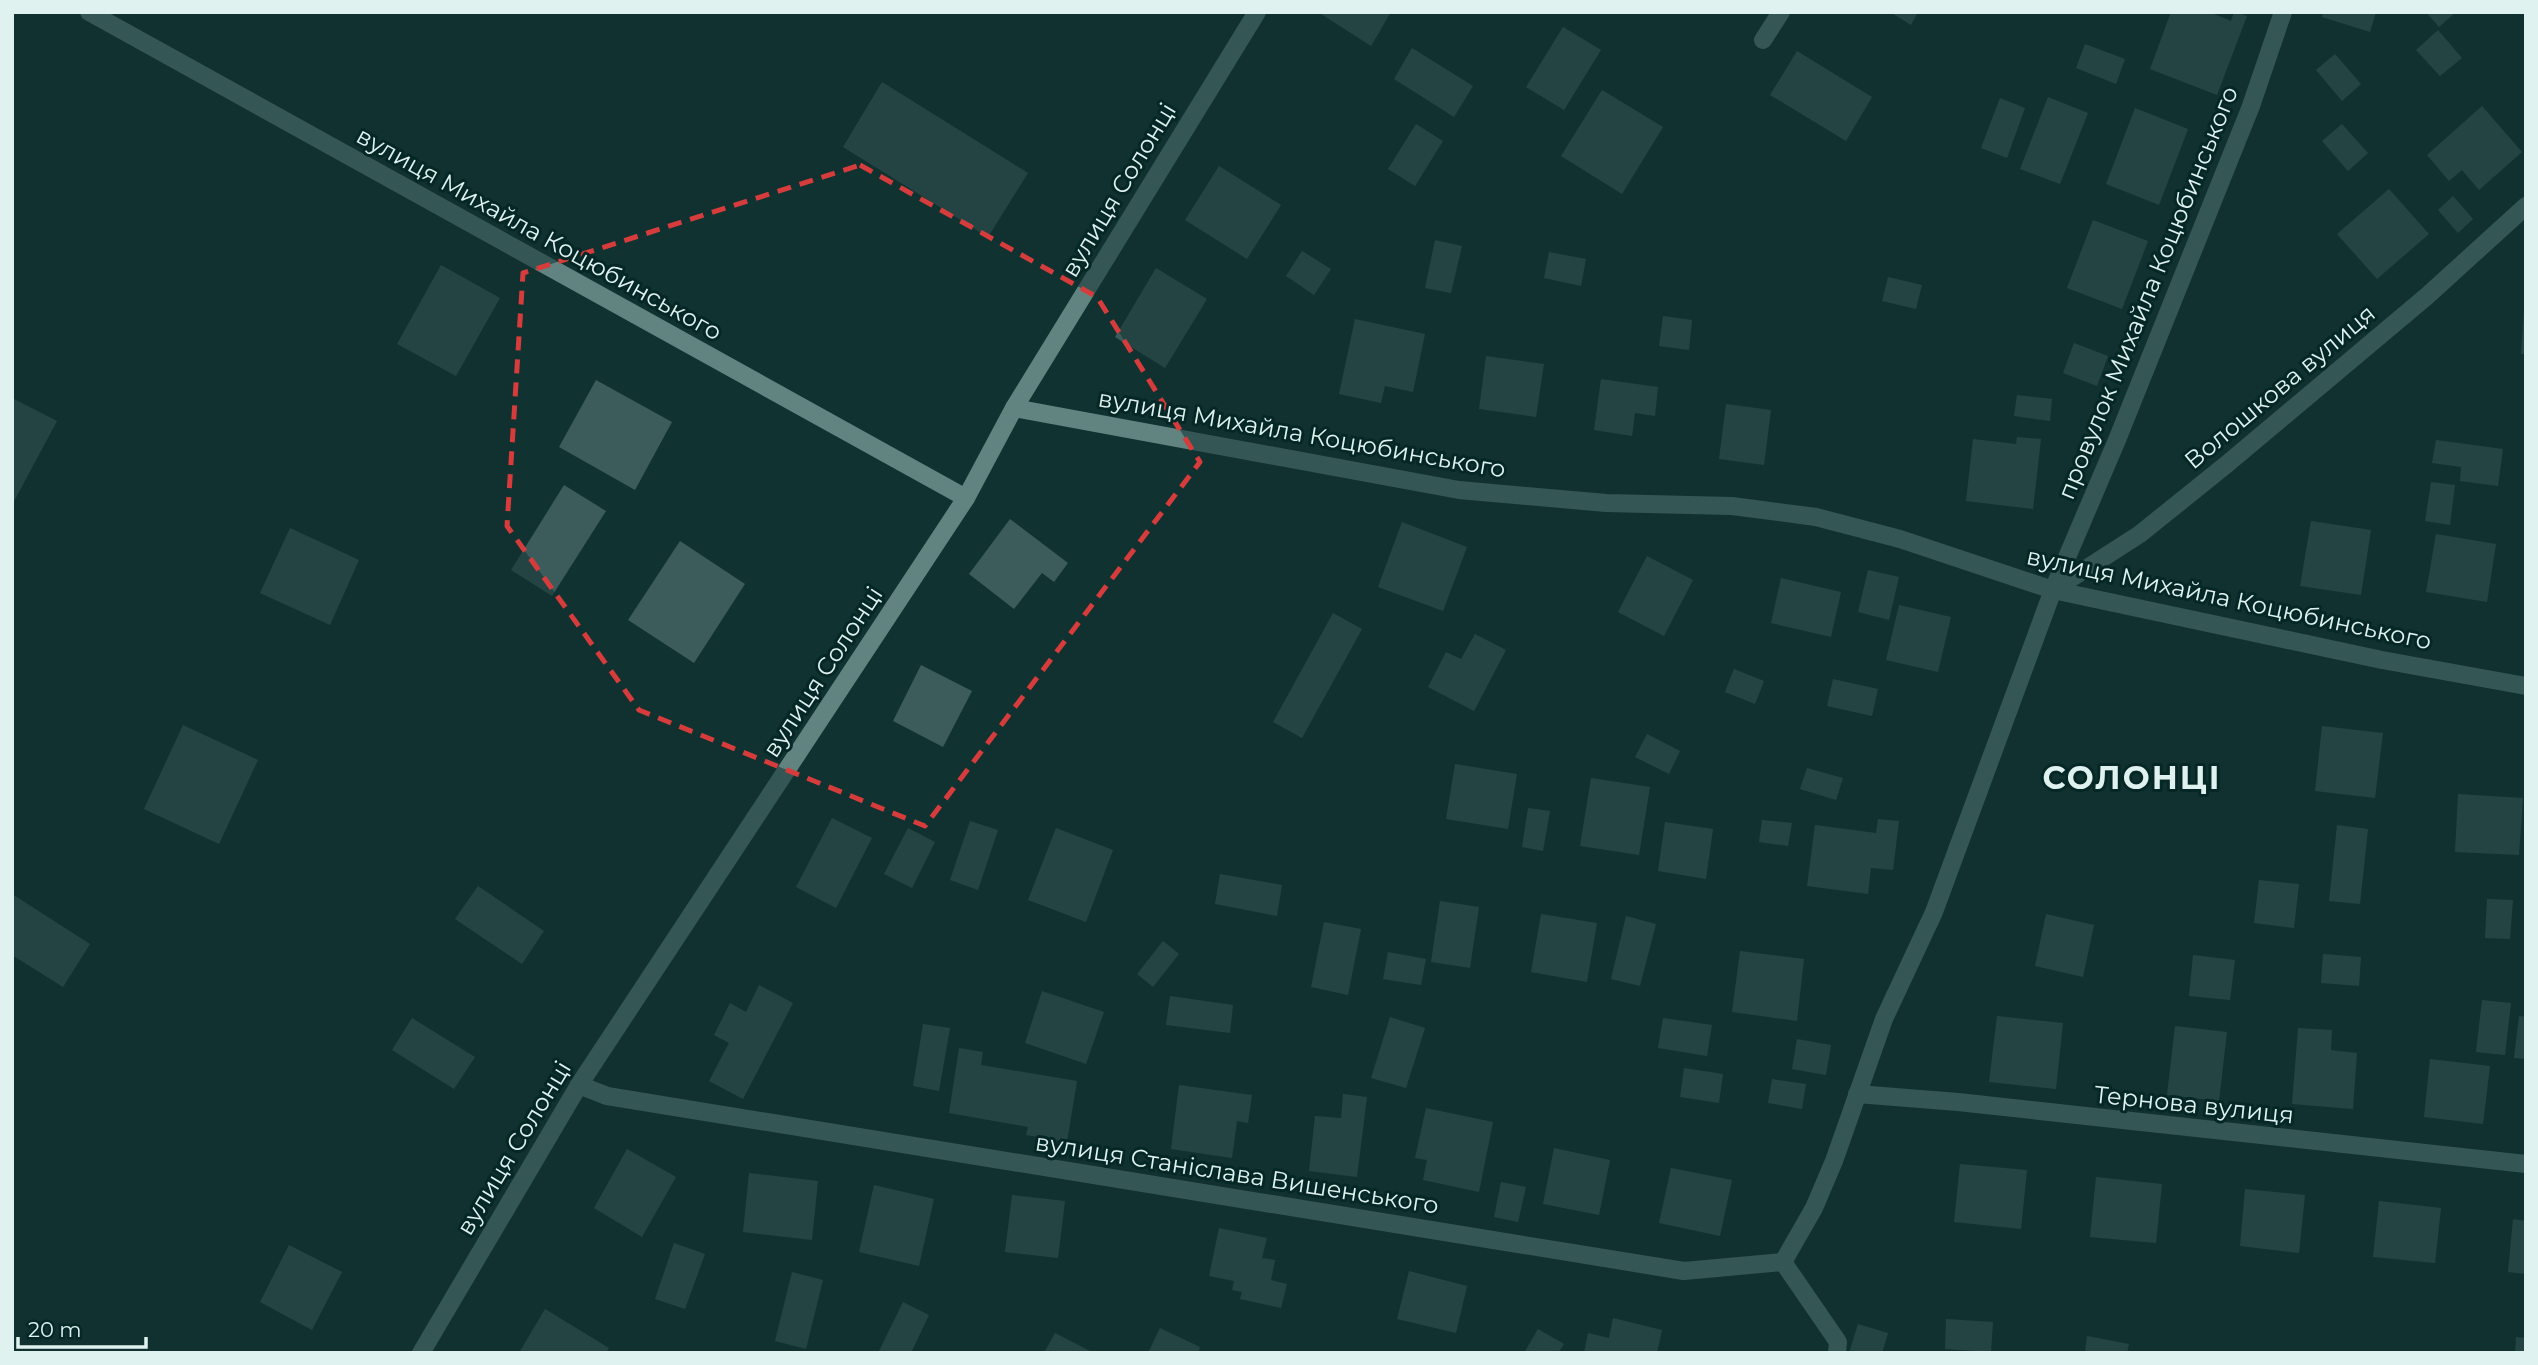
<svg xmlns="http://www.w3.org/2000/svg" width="2538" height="1365" font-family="Montserrat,sans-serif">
	<rect width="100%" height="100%" fill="#103230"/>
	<g fill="#3b5c5a">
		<path d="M1318,12H1391L1371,46Z"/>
		<path d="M1890,12H1918L1911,25Z"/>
		<path d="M2171,12H2209L2231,21L2234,12L2247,16L2217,95L2150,69Z"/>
		<path d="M2323,12H2376L2370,32L2322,17Z"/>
		<path d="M2426,12H2456L2439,27Z"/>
		<path d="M1563,27L1601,50L1564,110L1526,87Z"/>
		<path d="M2438,30L2462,58L2440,76L2416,50Z"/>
		<path d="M2085,44L2125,59L2116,84L2076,68Z"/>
		<path d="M1412,48L1473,86L1454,117L1394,79Z"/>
		<path d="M1797,51L1872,97L1846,141L1770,95Z"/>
		<path d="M2335,54L2361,84L2342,101L2316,70Z"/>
		<path d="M882,82L1028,173L988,237L843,147Z"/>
		<path d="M1602,90L1663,127L1622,194L1561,156Z"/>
		<path d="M2048,97L2088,113L2060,184L2020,169Z"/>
		<path d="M2000,98L2025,108L2007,158L1981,148Z"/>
		<path d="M2482,106L2522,152L2479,190L2462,170L2449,181L2427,155Z"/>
		<path d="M2135,108L2188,129L2159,205L2106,184Z"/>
		<path d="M1416,124L1443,141L1415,186L1388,169Z"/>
		<path d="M2342,124L2368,153L2348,171L2322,141Z"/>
		<path d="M1219,166L1281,205L1247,259L1185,220Z"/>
		<path d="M2389,189L2429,234L2377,279L2337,234Z"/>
		<path d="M2453,196L2473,219L2458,233L2438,210Z"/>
		<path d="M2093,220L2148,241L2122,309L2067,288Z"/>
		<path d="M1435,240L1462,246L1451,293L1425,288Z"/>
		<path d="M1302,251L1331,269L1314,295L1286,276Z"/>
		<path d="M1549,252L1586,259L1581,286L1544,278Z"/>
		<path d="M441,265L500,298L456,376L397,344Z"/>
		<path d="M1156,268L1207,299L1165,368L1115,337Z"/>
		<path d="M1888,277L1922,285L1916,309L1882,301Z"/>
		<path d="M2524,311H2526V354H2521Z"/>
		<path d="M1663,316L1692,320L1689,350L1659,346Z"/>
		<path d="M1355,319L1425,334L1413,392L1385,386L1381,403L1339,394Z"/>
		<path d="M2074,343L2108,356L2097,386L2063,373Z"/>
		<path d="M1486,356L1544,364L1536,417L1479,409Z"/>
		<path d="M1601,379L1658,387L1655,416L1635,413L1632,436L1594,430Z"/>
		<path d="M596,380L672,422L635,490L559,447Z"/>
		<path d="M2017,395L2052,399L2050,421L2014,416Z"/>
		<path d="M12,398L57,421L12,505Z"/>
		<path d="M1726,404L1771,410L1764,465L1719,459Z"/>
		<path d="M2017,437L2041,439L2033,509L1966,501L1973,439L2016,444Z"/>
		<path d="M2436,440L2503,449L2498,486L2460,481L2461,467L2432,463Z"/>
		<path d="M2431,482L2455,485L2450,525L2425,521Z"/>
		<path d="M564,485L606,511L552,596L511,570Z"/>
		<path d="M1010,519L1068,563L1054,582L1042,573L1014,609L969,574Z"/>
		<path d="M2311,521L2371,530L2361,595L2300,586Z"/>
		<path d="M1402,522L1467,547L1443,611L1378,587Z"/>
		<path d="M290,528L359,560L330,625L260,593Z"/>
		<path d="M2436,534L2496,544L2487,602L2426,592Z"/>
		<path d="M680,541L745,584L694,663L628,620Z"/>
		<path d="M1647,556L1693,580L1664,636L1618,612Z"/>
		<path d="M1868,570L1899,577L1889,620L1858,612Z"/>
		<path d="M1781,578L1841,592L1831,637L1771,623Z"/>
		<path d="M1899,605L1951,617L1938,672L1886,660Z"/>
		<path d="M1333,613L1362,629L1302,738L1273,722Z"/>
		<path d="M1475,634L1506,650L1474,711L1428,687L1446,652L1461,659Z"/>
		<path d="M921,665L972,691L943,747L893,721Z"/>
		<path d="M1734,669L1764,681L1755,704L1725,692Z"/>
		<path d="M1833,679L1878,689L1872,716L1827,706Z"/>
		<path d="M183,725L258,760L219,844L144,809Z"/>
		<path d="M2322,726L2383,733L2375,798L2315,791Z"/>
		<path d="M1647,734L1680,751L1669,774L1635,757Z"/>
		<path d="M1455,764L1517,774L1508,829L1446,819Z"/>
		<path d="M1807,768L1843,778L1836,800L1800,789Z"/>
		<path d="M1591,778L1650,787L1639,855L1580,846Z"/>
		<path d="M2458,794L2523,798L2519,855L2455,852Z"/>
		<path d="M1528,808L1550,811L1543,851L1522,847Z"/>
		<path d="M832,818L872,838L836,908L796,887Z"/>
		<path d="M1878,819L1899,821L1893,870L1871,868L1868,894L1807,886L1815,825L1876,833Z"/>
		<path d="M1762,820L1792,823L1788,846L1759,842Z"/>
		<path d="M970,821L998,830L978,890L950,880Z"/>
		<path d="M1665,822L1713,829L1706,879L1658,871Z"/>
		<path d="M2337,825L2368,829L2360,904L2329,901Z"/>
		<path d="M908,828L935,842L912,888L884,874Z"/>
		<path d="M1056,828L1113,850L1086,922L1028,900Z"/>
		<path d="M1220,874L1282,885L1277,916L1215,904Z"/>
		<path d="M2259,880L2299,884L2294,928L2254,923Z"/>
		<path d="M478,886L544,931L522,964L455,919Z"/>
		<path d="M12,894L90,944L63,987L12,955Z"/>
		<path d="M2487,899L2513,900L2510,939L2485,938Z"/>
		<path d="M1440,901L1479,907L1470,968L1431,962Z"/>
		<path d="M1541,914L1597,923L1587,982L1531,972Z"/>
		<path d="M2046,914L2094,925L2083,977L2035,966Z"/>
		<path d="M1626,916L1656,924L1640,986L1611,979Z"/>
		<path d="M1324,922L1361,929L1348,995L1311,987Z"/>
		<path d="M1163,941L1179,954L1153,987L1137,974Z"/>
		<path d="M1740,951L1804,959L1797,1021L1732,1012Z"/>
		<path d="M1388,952L1426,959L1421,985L1383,979Z"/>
		<path d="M2323,954L2361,957L2359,986L2321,983Z"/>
		<path d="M2193,955L2235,960L2230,1000L2189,996Z"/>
		<path d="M759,985L793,1003L743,1099L709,1081L729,1043L714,1035L730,1003L746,1012Z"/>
		<path d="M1042,991L1104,1012L1086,1064L1025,1043Z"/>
		<path d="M1170,996L1233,1005L1230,1033L1166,1025Z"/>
		<path d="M2482,1000L2511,1003L2505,1055L2476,1052Z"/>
		<path d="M1997,1016L2063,1023L2056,1089L1989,1082Z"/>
		<path d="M2519,1016L2526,1017V1059L2514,1058Z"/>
		<path d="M1390,1017L1425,1028L1406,1088L1371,1078Z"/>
		<path d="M412,1018L475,1057L454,1089L392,1050Z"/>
		<path d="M1663,1018L1712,1025L1707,1056L1658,1048Z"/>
		<path d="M923,1024L950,1028L939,1091L913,1086Z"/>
		<path d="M2175,1026L2227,1032L2219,1101L2167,1095Z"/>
		<path d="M2298,1028L2332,1030L2331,1050L2357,1053L2353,1109L2292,1104Z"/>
		<path d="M1797,1039L1831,1045L1826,1075L1792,1069Z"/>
		<path d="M959,1048L983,1052L981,1065L1077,1081L1067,1142L1026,1135L1028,1127L949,1113Z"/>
		<path d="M2430,1059L2490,1066L2483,1124L2424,1117Z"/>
		<path d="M1684,1068L1723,1074L1719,1103L1680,1097Z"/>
		<path d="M1772,1079L1806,1084L1802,1109L1768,1103Z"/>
		<path d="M1179,1085L1252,1095L1248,1123L1237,1121L1232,1158L1171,1149Z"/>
		<path d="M1343,1094L1367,1097L1357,1177L1309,1171L1315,1116L1341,1118Z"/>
		<path d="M1426,1108L1493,1122L1479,1192L1423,1180L1427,1160L1415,1158Z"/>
		<path d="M1554,1148L1610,1160L1599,1215L1543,1204Z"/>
		<path d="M627,1149L676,1177L642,1237L594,1208Z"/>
		<path d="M1960,1164L2027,1170L2021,1229L1954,1222Z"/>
		<path d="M1671,1168L1732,1180L1720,1236L1659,1223Z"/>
		<path d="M749,1173L818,1181L812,1240L743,1232Z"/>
		<path d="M2096,1177L2162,1184L2156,1243L2090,1237Z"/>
		<path d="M1501,1182L1526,1187L1518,1222L1494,1217Z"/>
		<path d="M874,1185L934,1199L919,1266L859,1252Z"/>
		<path d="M2245,1189L2305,1195L2299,1253L2240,1246Z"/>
		<path d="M1012,1195L1065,1201L1058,1258L1005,1252Z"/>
		<path d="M2379,1201L2441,1208L2435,1263L2373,1257Z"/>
		<path d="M2513,1219L2526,1221V1274L2508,1272Z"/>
		<path d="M1219,1228L1267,1238L1262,1258L1275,1260L1271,1280L1287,1284L1281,1308L1240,1299L1242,1292L1232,1290L1234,1281L1209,1276Z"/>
		<path d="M674,1243L705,1254L685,1309L655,1299Z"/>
		<path d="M289,1245L342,1272L312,1330L260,1302Z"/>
		<path d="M1409,1271L1467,1286L1456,1333L1397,1319Z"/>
		<path d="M792,1272L823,1280L806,1349L775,1341Z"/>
		<path d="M903,1302L929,1315L911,1353H878Z"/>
		<path d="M545,1309L609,1348L606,1353H519Z"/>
		<path d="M1613,1318L1662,1330L1657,1353H1584L1588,1333L1609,1338Z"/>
		<path d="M1946,1319L1993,1322L1991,1352L1945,1349Z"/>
		<path d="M1858,1324L1888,1333L1882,1353H1849Z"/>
		<path d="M1160,1328L1200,1347L1198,1353H1148Z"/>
		<path d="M1538,1329L1564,1344L1558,1353H1524Z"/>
		<path d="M1055,1333L1094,1353H1044Z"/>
		<path d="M2087,1336L2129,1344L2127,1353H2085Z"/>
		<path d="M2516,1337L2526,1338V1353H2515Z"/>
	</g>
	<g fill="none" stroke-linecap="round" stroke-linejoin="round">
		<g stroke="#618480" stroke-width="18">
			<path d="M89,12L966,498"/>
			<path d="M1763,40L1781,12"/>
			<path d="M1014,408L1459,490L1606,503L1732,506L1816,517L1900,539L2053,590L2382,660L2526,686"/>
			<path d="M2053,590L2140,534L2227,464L2427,296L2526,206"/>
			<path d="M579,1085L607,1096L1684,1271L1783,1262L1838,1342L1837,1353"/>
			<path d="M1857,1094L1958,1102L2526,1164"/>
			<path d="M1783,1262L1814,1208L1834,1161L1884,1019L1934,912L2053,590L2117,440L2251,106L2283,12"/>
			<path d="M421,1353L579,1085L966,498L1014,408L1257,12"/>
		</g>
	</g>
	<path d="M0 0H2538V1365H0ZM860,165L1097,297L1200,462L925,826L639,710L507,526L523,273Z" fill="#103230" fill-opacity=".55" fill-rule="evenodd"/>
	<path fill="none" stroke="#d73c3c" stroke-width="5" stroke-dasharray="14 9" stroke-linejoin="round" d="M860,165L1097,297L1200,462L925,826L639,710L507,526L523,273Z"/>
	<g text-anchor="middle" stroke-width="6" stroke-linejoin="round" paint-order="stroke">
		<g font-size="24" fill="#e0f2f0" stroke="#052826">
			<text transform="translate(1119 190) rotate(-59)" y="8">вулиця Солонці</text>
			<text transform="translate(539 234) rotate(29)" y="8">вулиця Михайла Коцюбинського</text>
			<text transform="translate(2148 293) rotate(-68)" y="8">провулок Михайла Коцюбинського</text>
			<text transform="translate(2280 387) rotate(-40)" y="8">Волошкова вулиця</text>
			<text transform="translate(1302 434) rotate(10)" y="8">вулиця Михайла Коцюбинського</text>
			<text transform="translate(2229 599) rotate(12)" y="8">вулиця Михайла Коцюбинського</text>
			<text transform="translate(823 672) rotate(-57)" y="8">вулиця Солонці</text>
			<text transform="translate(2194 1105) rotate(6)" y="8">Тернова вулиця</text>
			<text transform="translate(514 1148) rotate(-59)" y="8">вулиця Солонці</text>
			<text transform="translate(1237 1174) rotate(9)" y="8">вулиця Станіслава Вишенського</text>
		</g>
		<g font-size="32" font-weight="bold" letter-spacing="2" fill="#e0f2f0" stroke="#052826">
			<text x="2132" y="789">СОЛОНЦІ</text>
		</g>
	</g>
	<rect width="2538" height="1365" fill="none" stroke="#e0f2f0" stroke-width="28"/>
	<path d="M18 1337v10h128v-10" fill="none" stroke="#e0f2f0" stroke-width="3.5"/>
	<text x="28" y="1337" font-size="21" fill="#e0f2f0" stroke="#052826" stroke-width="5" paint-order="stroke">20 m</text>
</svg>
